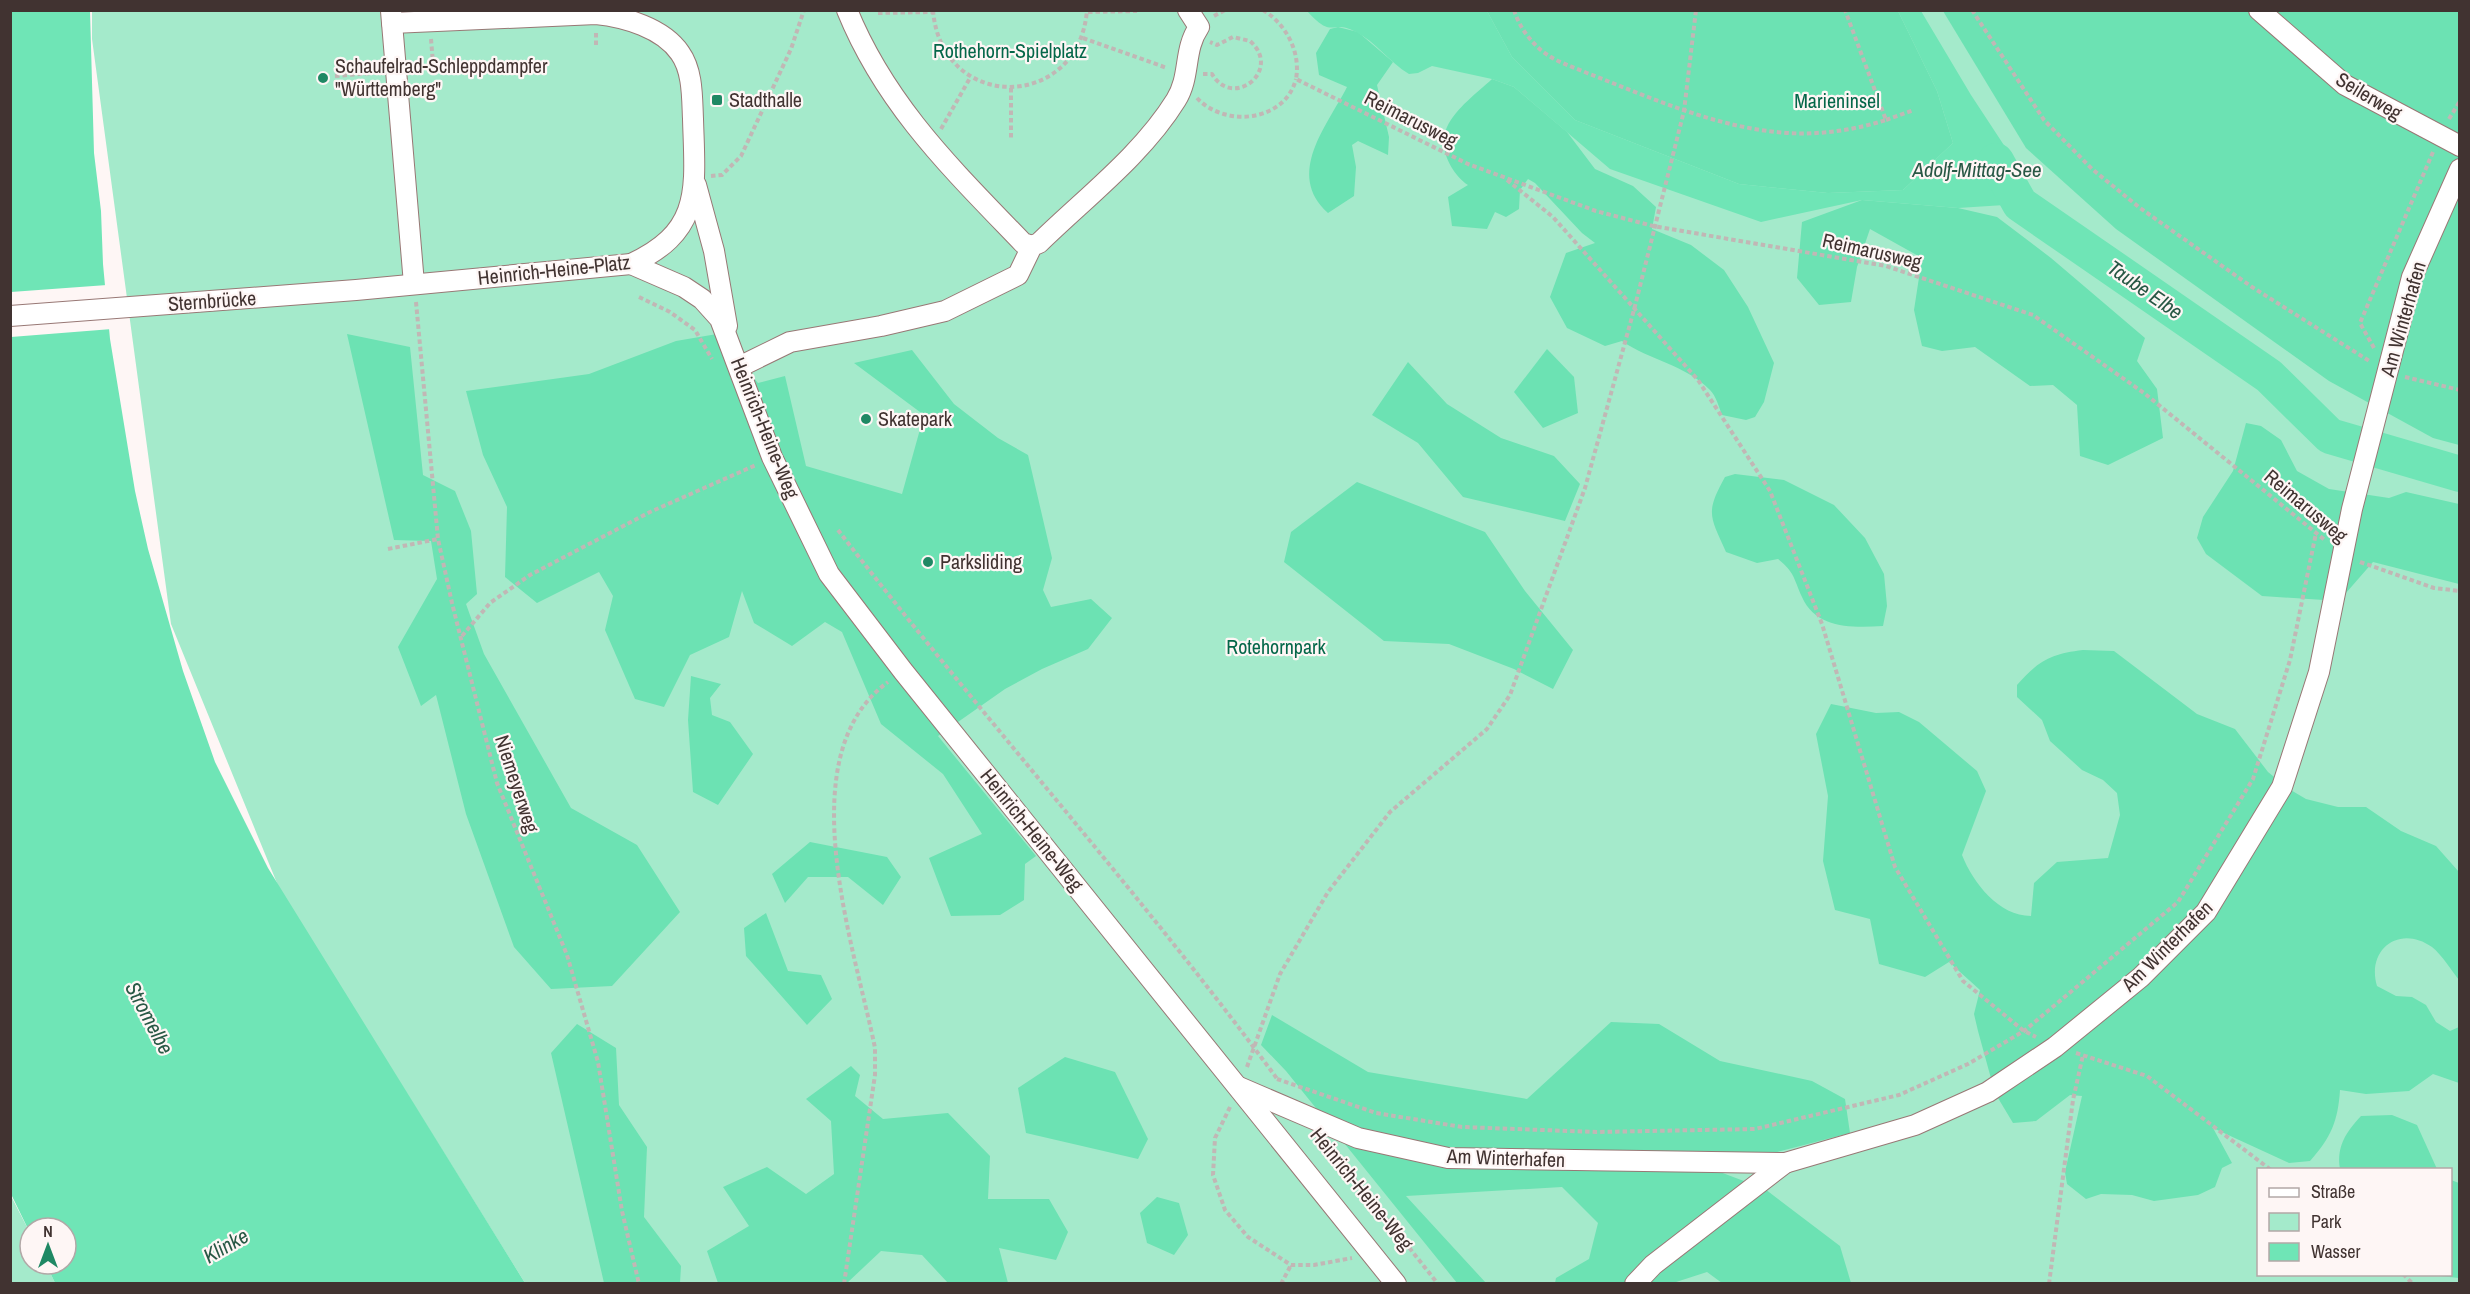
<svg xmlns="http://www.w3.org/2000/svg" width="2470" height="1294" font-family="'Archivo Narrow',sans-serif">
	<rect width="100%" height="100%" fill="#fef6f5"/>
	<g fill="#a4eacb" fill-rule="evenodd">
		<path d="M92,11H2459V1283H525L279,888L171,624L92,39ZM2258,1170H2450V1274H2258Z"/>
		<path d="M10,1194L30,1233V1264H46L55,1283H11Z"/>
	</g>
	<g fill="#6ce2b3">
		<path d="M1487,11H1898L1937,91L1953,143L1903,190L1828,193L1739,184L1575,120L1512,57Z"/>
		<path d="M1943,11H2459V445L2433,438L2329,381L2116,229L2026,148Z"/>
		<path d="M1338,27L1358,32L1393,62L1377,85L1389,137L1388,155L1358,141L1352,145L1356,167L1354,196L1328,213C1285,174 1327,126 1347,87L1319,75L1316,53L1330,29Z"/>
		<path d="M1492,79L1514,87L1567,132L1595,169L1633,186L1656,207L1652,229L1691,245L1724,270L1748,307L1774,363L1764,402L1755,417L1746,420L1722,415C1719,407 1716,396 1710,390C1686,365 1649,360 1622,341L1605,346L1567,328L1550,297L1566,253L1595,243L1582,233L1535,183L1528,179L1520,190L1519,209L1506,217L1495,212L1487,229L1452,226L1448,197L1468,185C1452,174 1437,148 1447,127C1456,108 1477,93 1492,79Z"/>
		<path d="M1862,200L1958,208L1997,217L2051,258L2145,338L2137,361L2157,389L2163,438L2108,465L2080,456L2077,405L2053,385L2030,386L1975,347L1942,351L1922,346L1914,310L1922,258L1870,229L1857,267L1851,302L1819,305L1797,278L1802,222Z"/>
		<path d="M347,334L410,347L423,475L455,491L471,531L477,594L466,604L484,654L571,808L637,845L680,912L612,986L551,989L514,947L466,814L436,695L421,706L398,647L437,579L431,541L394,540Z"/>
		<path d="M717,334L758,383L785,376L806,466L902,494L924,415L854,363L912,350L954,404L998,438L1028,455L1052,558L1043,590L1051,607L1091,599L1112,618L1088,649L1042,669L1005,689L938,736L1036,856L1025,864L1024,900L1000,915L951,916L929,858L982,834L943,774L881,724L842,632L825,622L792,646L754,623L742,591L729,637L690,655L664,707L635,699L605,630L613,596L599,572L537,603L505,577L507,507L483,455L466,391L589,374L676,341Z"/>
		<path d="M1547,349L1574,377L1578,413L1543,428L1514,392Z"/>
		<path d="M1408,362L1447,404L1501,438L1554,456L1580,484L1565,521L1463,497L1418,443L1372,415Z"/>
		<path d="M2246,423L2261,426L2281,440L2297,471L2329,489L2389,498L2406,492L2459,504V584L2373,562L2339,601L2262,596L2206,554L2197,538L2203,517L2233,471Z"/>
		<path d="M1735,474L1784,480L1834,505L1865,538L1884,574L1887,606L1883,626C1853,628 1816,629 1802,597C1793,577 1795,573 1778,559L1757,563L1726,552C1710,516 1705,513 1725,477Z"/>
		<path d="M1357,482L1485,532L1525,591L1573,650L1553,689L1514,669L1449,644L1384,641L1284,562L1291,532Z"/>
		<path d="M2083,650L2114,651L2197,714L2235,729L2268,772L2289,789L2306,799L2338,807H2366L2401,831L2436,846L2459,872V980C2451,970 2442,955 2432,947C2400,924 2366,949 2377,986L2396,996L2412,997L2426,1005L2436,1022L2450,1031L2459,1027V1083L2433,1074L2409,1091L2366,1094L2340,1090C2338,1121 2331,1138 2310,1161L2289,1163L2213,1128L2232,1163L2222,1168L2215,1187L2198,1195L2154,1201L2132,1195L2101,1194L2086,1199L2067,1184L2065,1172L2082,1096L2070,1095L2036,1121L2013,1123L1995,1093L1978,1031L1974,1014L1980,990L1949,962L1925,977L1879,964L1870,919L1835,910L1823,861L1828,796L1816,734L1831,704L1876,713L1899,712L1919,722L1977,771L1986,791L1962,855C1973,883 1999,916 2031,916L2034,883L2057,862L2108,858L2120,815L2117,793L2103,780L2082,770L2050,741L2042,720L2017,697V685C2039,660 2051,654 2083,650Z"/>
		<path d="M691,676L721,684L710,698L712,715L730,722L753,754L718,805L693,792L688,720Z"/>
		<path d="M810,842L887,857L901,877L883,905L848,877H808L785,903L772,874Z"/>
		<path d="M766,913L788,971L821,975L832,999L807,1025L746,956L744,928Z"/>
		<path d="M1272,1015L1368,1072L1527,1099L1611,1022L1659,1024L1720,1061L1812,1081L1845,1099L1850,1133L1712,1169L1765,1189L1840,1246L1851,1283H1722L1707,1272L1673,1283H1555L1556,1278L1589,1259L1598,1223L1562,1187L1406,1196L1486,1283H1457L1286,1071L1261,1045Z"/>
		<path d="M577,1024L616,1048L619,1105L647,1147L644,1217L681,1266L680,1283H604L551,1053Z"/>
		<path d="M1065,1057L1115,1072L1148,1139L1138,1159L1026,1133L1018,1088Z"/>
		<path d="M851,1066L860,1075L855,1096L883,1119L948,1113L990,1156L988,1199H1049L1068,1232L1056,1260L999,1248L1008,1283H948L922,1255L881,1251L847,1283H718L707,1251L749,1226L723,1187L767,1167L806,1194L834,1174L831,1121L806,1099Z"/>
		<path d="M2392,1115L2417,1125L2437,1169H2340C2336,1147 2346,1132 2361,1116Z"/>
		<path d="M2451,1180L2459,1183V1278L2430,1275L2450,1274Z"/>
		<path d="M1157,1197L1179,1203L1188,1235L1174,1255L1147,1243L1140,1213Z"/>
	</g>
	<g fill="#6fe5b6">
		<path d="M11,11H90L94,153L101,211L103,264L110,339L135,491L148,549L183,671L215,762L268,868L525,1283H55L46,1264H66V1228H30V1233L11,1194Z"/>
		<path d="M1307,11H1487L1512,57L1575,120L1739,184L1828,193L1903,190L1953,143L1937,91L1898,11H1921L1971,95L2015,162L2020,204L1958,208L1862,200L1761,222L1610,169L1514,87L1492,79L1432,66L1418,73L1409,74C1389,62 1376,42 1356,32C1331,18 1334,41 1307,11Z"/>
	</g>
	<path fill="#fef6f5" d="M107,285L112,329L11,337V292Z"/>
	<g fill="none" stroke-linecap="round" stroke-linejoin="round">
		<path stroke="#6fe5b6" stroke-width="36" d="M1996,161L2020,204L2269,376L2330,436L2460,474"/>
		<defs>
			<g id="minor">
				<path d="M847,10C886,106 953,170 1023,243L1032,246"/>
				<path d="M2259,10L2345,85L2460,146"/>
				<path d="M391,11L414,284"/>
				<path d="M696,185L714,251L727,326"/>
				<path d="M631,264L684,287L702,299L720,319L772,457L829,574L903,671L1396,1284"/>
				<path d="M10,316L356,290L631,264C703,231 695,188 693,119C692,98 693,71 680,53C663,28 625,17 596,14L392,23"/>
				<path d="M739,367L790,342L881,326L945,311L1018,275L1032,246L1039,243C1085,198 1142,155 1176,100C1191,76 1183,50 1199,27L1188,10"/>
				<path d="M1239,1087L1358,1138L1448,1158L1785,1163L1915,1125L1988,1092L2055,1047L2141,977L2206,912L2282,787L2319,672L2352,509L2412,277L2460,169"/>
				<path d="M1635,1284L1653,1265L1785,1163"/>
			</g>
		</defs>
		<use href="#minor" stroke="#987875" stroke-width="22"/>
		<g stroke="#c1b7b5" stroke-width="4" stroke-dasharray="4.5 3" stroke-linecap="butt">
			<path d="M933,10C941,113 1079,112 1087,10"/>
			<path d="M1263,10C1286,24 1301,52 1296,79L1468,164L1596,211L1653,226L1886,266L2033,315L2144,393L2326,541"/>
			<path d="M1514,10C1519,26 1529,40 1542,51C1556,62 1571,66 1587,73C1652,98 1716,128 1787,133C1821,135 1854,130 1886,120L1845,10"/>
			<path d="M1972,10L2044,120L2092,169L2140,208L2252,287L2371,362"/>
			<path d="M1088,12L1137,11"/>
			<path d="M878,13L932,12"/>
			<path d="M1214,16L1225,10"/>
			<path d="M596,33V45"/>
			<path d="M1083,38L1167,68"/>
			<path d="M431,39L434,75"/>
			<path d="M1203,74H1212C1233,110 1283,70 1250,41L1233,37L1217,45L1210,42"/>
			<path d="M335,76L373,73"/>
			<path d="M1011,88V139"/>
			<path d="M1197,98C1225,128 1285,122 1296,79"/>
			<path d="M2449,119L2460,101"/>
			<path d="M1886,120L1914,110"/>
			<path d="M941,129L970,78"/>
			<path d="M711,176L722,175L741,156L791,49L804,10"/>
			<path d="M1507,180L1553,217L1698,380L1770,491L1822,624L1895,867L1963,981L2024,1031L2036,1037"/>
			<path d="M639,297L670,312L695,330L712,359"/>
			<path d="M416,302L438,539L452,603L497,783L567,955L598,1062L622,1211L639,1284"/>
			<path d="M2374,348L2360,323L2433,152"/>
			<path d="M2405,377L2460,390"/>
			<path d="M838,530C981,716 1139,891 1278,1080"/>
			<path d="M388,549L438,539"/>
			<path d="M2360,562L2434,588L2460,591"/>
			<path d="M462,636L490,603L530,575L650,512L756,465"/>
			<path d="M2076,1053L2147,1076L2271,1170"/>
			<path d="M1247,1067L1280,974L1328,892L1390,812L1487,729L1510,695L1585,488L1635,306L1684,111L1696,10"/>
			<path d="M1277,1079L1376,1113L1462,1127L1596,1132L1755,1129L1899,1095L1968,1064L2024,1031L2178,902L2253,779L2290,660L2316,533"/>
			<path d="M1230,1107L1215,1138L1213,1175L1225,1210L1248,1237L1291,1265H1314L1352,1258"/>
			<path d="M1330,1148L1438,1284"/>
			<path d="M2403,1274L2413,1284"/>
			<path d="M844,1284L875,1075V1048C855,948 787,755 888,682"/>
			<path d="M1281,1284L1291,1265"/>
			<path d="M2049,1284L2073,1100L2083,1055"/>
		</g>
		<use href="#minor" stroke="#fff" stroke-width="20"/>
	</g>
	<g fill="#1f8864" stroke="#fef6f5" stroke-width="2">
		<circle cx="323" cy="78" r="6"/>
		<rect x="711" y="94" width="12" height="12" rx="3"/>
		<circle cx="866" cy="419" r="6"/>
		<circle cx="928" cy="562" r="6"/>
	</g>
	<g text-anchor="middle" stroke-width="4.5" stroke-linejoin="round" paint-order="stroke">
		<g font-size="20" fill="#046749" stroke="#fef6f5">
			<text x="1010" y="58">Rothehorn-Spielplatz</text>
			<text x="1837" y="108">Marieninsel</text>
			<text x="1276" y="654">Rotehornpark</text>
		</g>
		<g font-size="20" fill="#413331" stroke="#fef6f5" text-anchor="start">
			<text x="335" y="73">Schaufelrad-Schleppdampfer<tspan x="335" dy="23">"Württemberg"</tspan></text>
			<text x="729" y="107">Stadthalle</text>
			<text x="878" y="426">Skatepark</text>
			<text x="940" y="569">Parksliding</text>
		</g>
		<g font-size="20" fill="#413331" stroke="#fef6f5">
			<text transform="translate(2369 96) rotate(31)" y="7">Seilerweg</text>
			<text transform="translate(1411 119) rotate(27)" y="7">Reimarusweg</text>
			<text transform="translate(1872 251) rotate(13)" y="7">Reimarusweg</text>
			<text transform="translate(554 270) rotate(-6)" y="7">Heinrich-Heine-Platz</text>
			<text transform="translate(212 301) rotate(-4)" y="7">Sternbrücke</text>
			<text transform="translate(2403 319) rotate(-74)" y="7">Am Winterhafen</text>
			<text transform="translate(765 428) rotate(68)" y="7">Heinrich-Heine-Weg</text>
			<text transform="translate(2306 506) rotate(40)" y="7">Reimarusweg</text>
			<text transform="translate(517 784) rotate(72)" y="7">Niemeyerweg</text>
			<text transform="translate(1032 830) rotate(51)" y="7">Heinrich-Heine-Weg</text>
			<text transform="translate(2167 946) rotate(-45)" y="7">Am Winterhafen</text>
			<text transform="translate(1506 1158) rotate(2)" y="7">Am Winterhafen</text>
			<text transform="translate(1362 1189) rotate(51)" y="7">Heinrich-Heine-Weg</text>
		</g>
		<g font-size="21" font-style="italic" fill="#285845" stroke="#fef6f5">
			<text x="1977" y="177">Adolf-Mittag-See</text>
			<text transform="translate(2145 290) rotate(35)" y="7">Taube Elbe</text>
			<text transform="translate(149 1018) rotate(62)" y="7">Stromelbe</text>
			<text transform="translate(226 1246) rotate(-30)" y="7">Klinke</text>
		</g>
	</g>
	<rect width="2470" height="1294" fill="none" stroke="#413331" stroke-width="24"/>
	<rect x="2257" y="1168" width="195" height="108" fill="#fef6f5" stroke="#b2a8a7" stroke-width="1.5"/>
	<rect x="2269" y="1188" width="30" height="9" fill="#ffffff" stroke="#b2a8a7" stroke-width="1.5"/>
	<text x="2311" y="1198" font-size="18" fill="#413331">Straße</text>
	<rect x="2269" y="1213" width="30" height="18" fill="#a4eacb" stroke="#b2a8a7" stroke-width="1.5"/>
	<text x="2311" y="1228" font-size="18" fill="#413331">Park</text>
	<rect x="2269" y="1243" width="30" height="18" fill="#6fe5b6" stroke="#b2a8a7" stroke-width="1.5"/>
	<text x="2311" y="1258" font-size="18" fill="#413331">Wasser</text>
	<g transform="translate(48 1246)"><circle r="28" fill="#fef6f5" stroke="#b2a8a7" stroke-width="1.5"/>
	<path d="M0-4.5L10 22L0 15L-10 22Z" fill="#1f8864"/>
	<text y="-9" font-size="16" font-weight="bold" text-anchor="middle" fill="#413331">N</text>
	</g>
</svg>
